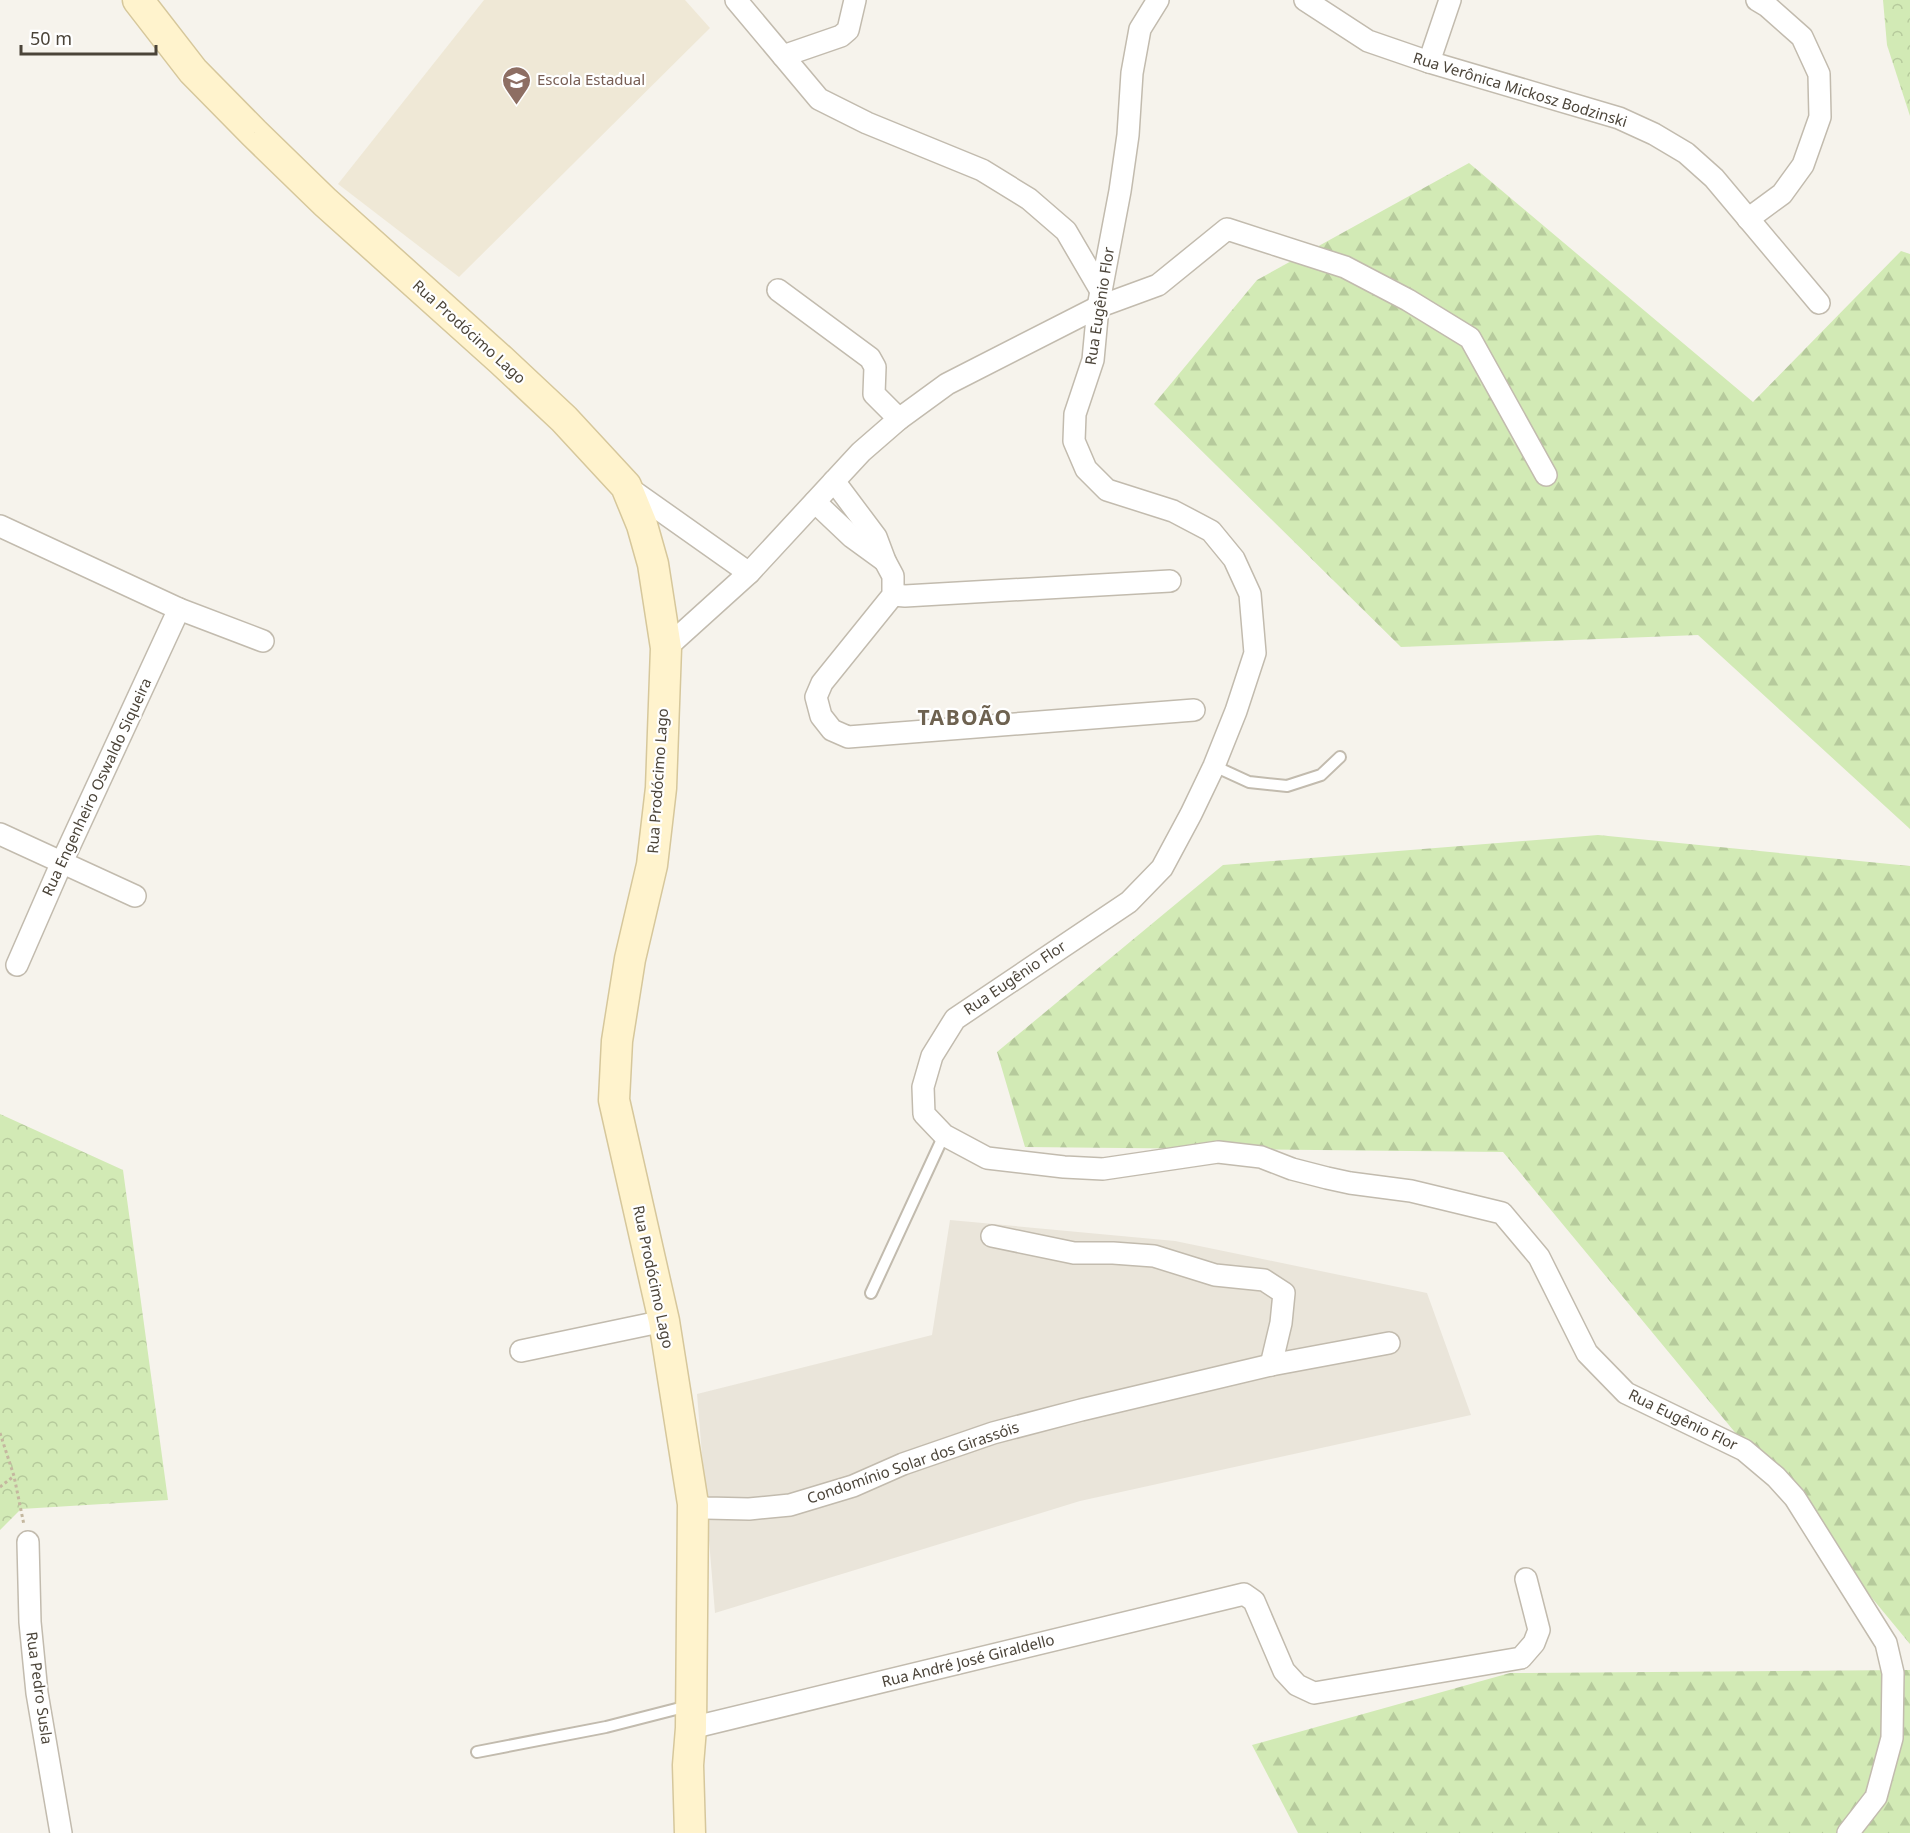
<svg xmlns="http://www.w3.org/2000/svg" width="1910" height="1833" font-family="'Noto Sans',sans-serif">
	<defs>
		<pattern id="forest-firs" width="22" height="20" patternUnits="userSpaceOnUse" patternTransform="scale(1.5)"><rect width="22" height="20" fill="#d2eab5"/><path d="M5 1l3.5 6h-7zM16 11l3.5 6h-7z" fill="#b6ca9c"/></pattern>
		<pattern id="park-crowns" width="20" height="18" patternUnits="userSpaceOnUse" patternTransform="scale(1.5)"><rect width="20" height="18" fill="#d2eab5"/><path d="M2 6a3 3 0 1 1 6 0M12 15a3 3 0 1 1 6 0" fill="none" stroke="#b6ca9c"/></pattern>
	</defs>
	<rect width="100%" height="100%" fill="#f6f3ec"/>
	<path fill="#eae5da" d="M950,1220L1175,1241L1427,1293L1471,1415L1080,1501L715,1613L697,1394L932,1335Z"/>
	<path fill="#efe8d6" d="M484,0H685L710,28L459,277L338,184Z"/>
	<g fill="url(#forest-firs)">
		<path d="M1469,163L1753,402L1901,251L1910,254V829L1698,635L1401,647L1154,404L1257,280Z"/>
		<path d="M1598,835L1910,866V1644L1503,1152L1025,1147L997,1052L1223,865Z"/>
		<path d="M1910,1670V1833H1298L1252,1745L1510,1673Z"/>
	</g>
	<g fill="url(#park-crowns)">
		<path d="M1883,0H1910V116L1887,45Z"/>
		<path d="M0,1114L123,1170L168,1500L21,1509L0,1530Z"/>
	</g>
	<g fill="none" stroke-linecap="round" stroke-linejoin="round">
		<defs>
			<g id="service">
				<path d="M1214,766L1249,782L1287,786L1321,775L1340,757"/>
				<path d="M871,1293L944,1135"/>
				<path d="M477,1752L606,1727L688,1706"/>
			</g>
			<g id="minor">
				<path d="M736,0L819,99L867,123L982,170L1029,199L1066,231L1101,291"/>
				<path d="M1158,0L1140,29L1132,73L1128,135L1120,191L1098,307L1093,360L1075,414L1074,441L1086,469L1107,490L1173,511L1211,531L1234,559L1250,594L1255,653L1236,711L1214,766L1191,814L1162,868L1129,902L955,1019L932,1056L923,1087L924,1114L944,1135L987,1158L1064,1167L1103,1169L1218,1152L1261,1157L1292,1169L1327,1178L1350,1183L1411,1191L1502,1213L1539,1257L1587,1353L1626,1393L1744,1450L1776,1477L1795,1498L1886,1643L1893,1673L1892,1738L1876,1797L1848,1833"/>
				<path d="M1305,0L1368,41L1429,62L1619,118L1654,134L1686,153L1714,178L1819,303"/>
				<path d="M783,56L841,36L848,30L855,0"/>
				<path d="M1429,62L1450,0"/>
				<path d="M1748,219L1782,194L1803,165L1820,117L1819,74L1802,37L1767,6L1757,0"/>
				<path d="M778,290L870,358L875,367L874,394L899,419"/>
				<path d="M834,481L876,537L885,561L893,576V595L822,683L816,697L821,716L832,730L848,737L1194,710"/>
				<path d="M626,486L749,573"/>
				<path d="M815,502L852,537L885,561"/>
				<path d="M0,526L179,609L263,641"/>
				<path d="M893,595L905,596L1170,581"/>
				<path d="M666,648L749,573L861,452L899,419L947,384L1098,307L1158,285L1227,229L1345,267L1408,300L1470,338L1546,475"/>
				<path d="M0,834L135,896"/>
				<path d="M17,965L62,862L179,609"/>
				<path d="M992,1236L1074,1253H1113L1154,1256L1215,1275L1264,1280L1284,1293L1281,1323L1271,1365"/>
				<path d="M521,1351L664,1321"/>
				<path d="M693,1504L706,1508L749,1509L790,1505L853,1486L903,1464L993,1433L1081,1410L1271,1365L1389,1343"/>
				<path d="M28,1542L30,1622L37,1693L61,1833"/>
				<path d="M691,1728L1244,1594L1254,1601L1284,1671L1297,1685L1314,1693L1521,1658L1534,1643L1539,1630L1526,1579"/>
			</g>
			<path id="secondary" d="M138,0L193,71L254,133L325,202L501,360L564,419L626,486L642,525L653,564L666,648L661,788L652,865L630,959L617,1041L614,1100L664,1321L693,1504L691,1728L688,1765L690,1833"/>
		</defs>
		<use href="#service" stroke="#c2bbae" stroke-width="14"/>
		<use href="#minor" stroke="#c2bbae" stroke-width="24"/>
		<use href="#secondary" stroke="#d6c79b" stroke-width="33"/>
		<g stroke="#c4b79f" stroke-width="3" stroke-dasharray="3 3" stroke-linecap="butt">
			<path d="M0,1433L14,1476L24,1525"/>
			<path d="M0,1487L14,1476"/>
		</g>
		<use href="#service" stroke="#fff" stroke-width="10"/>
		<use href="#minor" stroke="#fff" stroke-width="21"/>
		<use href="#secondary" stroke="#fff3cd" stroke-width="30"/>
	</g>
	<defs>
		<symbol id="school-pin" viewBox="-11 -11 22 30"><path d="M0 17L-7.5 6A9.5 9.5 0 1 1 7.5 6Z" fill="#8d6e63" stroke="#fff"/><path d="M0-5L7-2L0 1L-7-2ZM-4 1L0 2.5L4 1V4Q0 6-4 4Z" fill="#fff"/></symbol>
	</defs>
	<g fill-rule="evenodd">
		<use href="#school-pin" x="500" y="64" width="33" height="45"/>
	</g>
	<g text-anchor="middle" stroke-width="4.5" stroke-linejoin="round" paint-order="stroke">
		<g font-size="15" fill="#785e54" stroke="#fff" text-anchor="start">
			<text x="537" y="85">Escola Estadual</text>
		</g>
		<g font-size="15" fill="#4b4439" stroke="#fff">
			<text transform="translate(1520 90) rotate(17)" y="5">Rua Verônica Mickosz Bodzinski</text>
			<text transform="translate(1100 306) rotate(-81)" y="5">Rua Eugênio Flor</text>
			<text transform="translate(469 332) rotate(42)" y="5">Rua Prodócimo Lago</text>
			<text transform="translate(658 781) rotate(-86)" y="5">Rua Prodócimo Lago</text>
			<text transform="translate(97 787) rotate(-65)" y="5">Rua Engenheiro Oswaldo Siqueira</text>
			<text transform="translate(1015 978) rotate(-34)" y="5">Rua Eugênio Flor</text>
			<text transform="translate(653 1277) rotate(78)" y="5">Rua Prodócimo Lago</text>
			<text transform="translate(1683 1420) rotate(26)" y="5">Rua Eugênio Flor</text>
			<text transform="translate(913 1463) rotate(-19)" y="5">Condomínio Solar dos Girassóis</text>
			<text transform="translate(968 1661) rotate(-14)" y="5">Rua André José Giraldello</text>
			<text transform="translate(39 1688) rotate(82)" y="5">Rua Pedro Susla</text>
		</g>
		<g font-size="21" font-weight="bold" letter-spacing="1.5" fill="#6e6250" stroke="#fff">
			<text x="965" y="725">TABOÃO</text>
		</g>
	</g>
	<path d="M21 45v9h135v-9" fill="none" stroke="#4b4439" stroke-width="3"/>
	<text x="30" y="45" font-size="18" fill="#4b4439" stroke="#ffffff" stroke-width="4.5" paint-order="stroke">50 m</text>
</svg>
